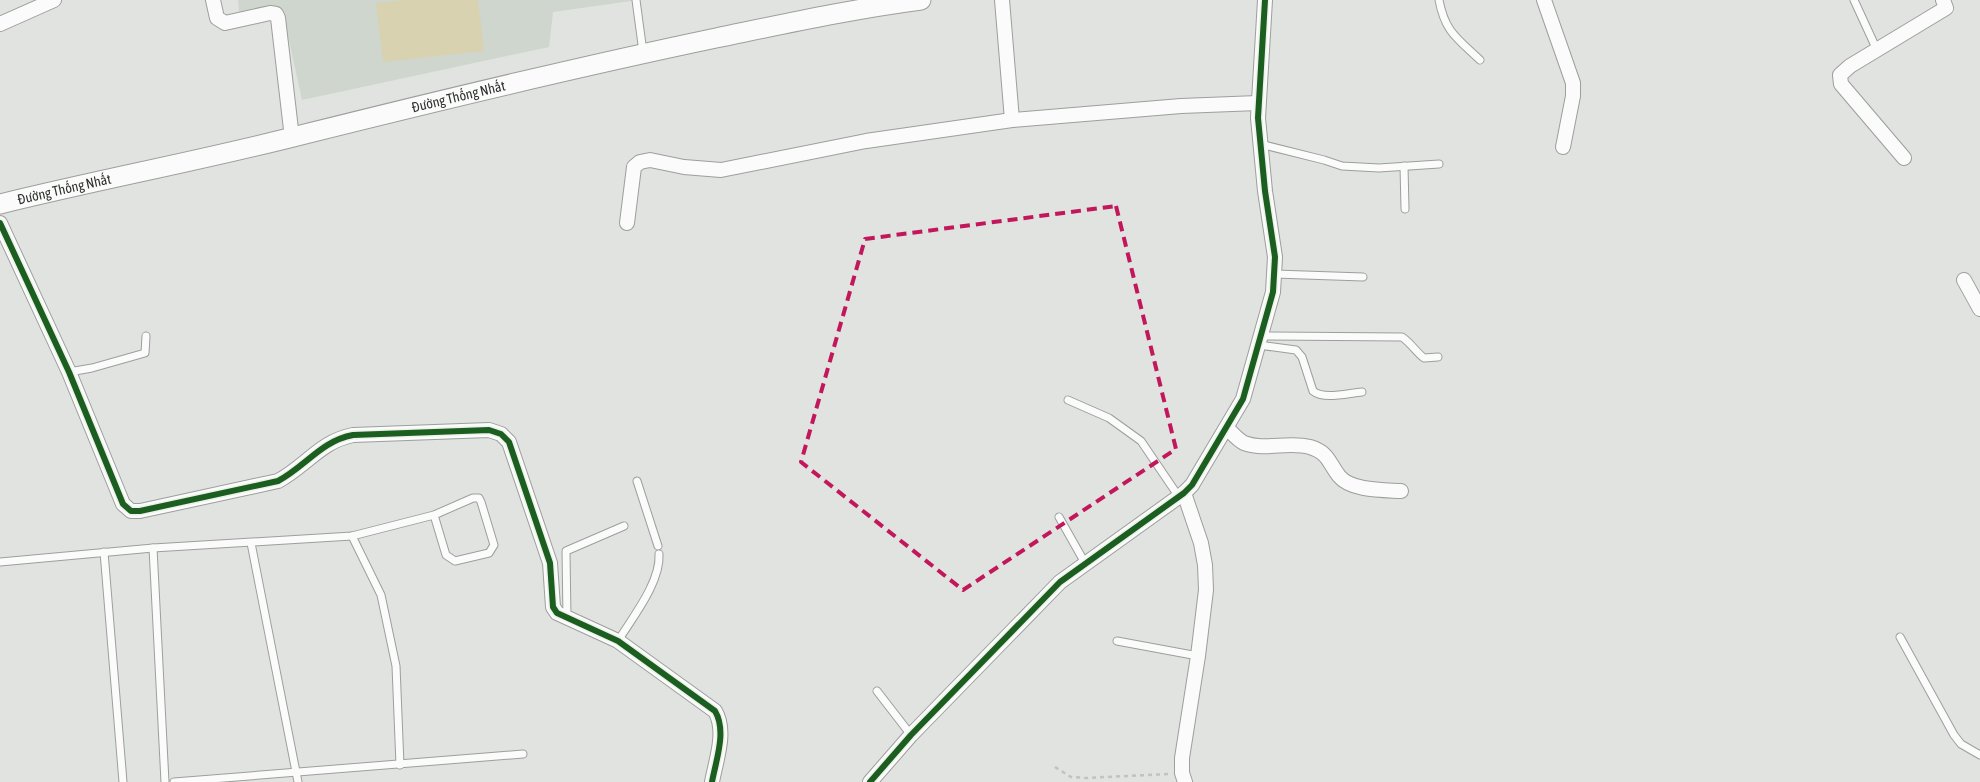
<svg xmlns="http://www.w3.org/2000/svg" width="1980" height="782" font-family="'Asap Condensed',sans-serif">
	<rect width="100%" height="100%" fill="#e0e3df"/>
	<path fill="#cfd6cd" d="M238,0H638L553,12L549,47L302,100L284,17L274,9L239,13Z"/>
	<path fill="#d8d2b0" d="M406,0H478L484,51L383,62L376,3Z"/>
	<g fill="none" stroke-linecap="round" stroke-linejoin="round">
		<defs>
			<g id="lane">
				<path d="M636,0L643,52"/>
				<path d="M1439,0C1445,32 1457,38 1480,60"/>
				<path d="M1854,0L1877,50"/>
				<path d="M1260,144L1324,160L1342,166L1379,168L1439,164"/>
				<path d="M1404,166L1405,209"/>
				<path d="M1275,274L1363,277"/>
				<path d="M1261,336L1402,337C1411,343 1416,352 1424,358L1438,357"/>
				<path d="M1258,345L1296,350L1302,357L1313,391C1324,400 1348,393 1362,392"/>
				<path d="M69,372L92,368L145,353L146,336"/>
				<path d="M1068,400L1109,418L1141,441L1179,497"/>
				<path d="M637,481L658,546"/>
				<path d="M1059,517L1085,563"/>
				<path d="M352,536L381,595L396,666L400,765"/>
				<path d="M251,543L298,782"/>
				<path d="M153,548L165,782"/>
				<path d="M104,552L123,782"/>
				<path d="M0,562L153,548L352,536L434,515L473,498H479L481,502L494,545L489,553L455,561L446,555L434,515"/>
				<path d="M567,619L566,551L624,526"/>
				<path d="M1900,637L1954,735L1961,744L1980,755"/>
				<path d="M618,641C632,618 661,582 659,554"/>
				<path d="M1117,641L1198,656"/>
				<path d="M877,691L911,735"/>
				<path d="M174,782L523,754"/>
			</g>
			<g id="street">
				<path d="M213,0L217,18L225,23L270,13L276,14L278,18L292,138"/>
				<path d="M1002,0L1012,120"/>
				<path d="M1544,0L1573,83V96L1563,147"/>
				<path d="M0,24L54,0"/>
				<path d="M1904,158L1841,84L1840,75L1850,66L1946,8L1943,0"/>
				<path d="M0,223L69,372L123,504L131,511H140L278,481C306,466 321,441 353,435L489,430L501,434L509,442L550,563L553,607L557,613L618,641L715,711C727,731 716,760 712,782"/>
				<path d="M627,223L634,167L640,162L650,160L684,167L721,170L866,141L1012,120L1181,106L1258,103"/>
				<path d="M1964,280L1980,309"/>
				<path d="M1227,428C1232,433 1238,440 1244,443C1265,451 1288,441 1310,447C1329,453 1328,462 1339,476C1351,491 1383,490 1401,491"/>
				<path d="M1184,493L1201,543L1205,565L1206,590L1198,656L1182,758V773L1185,782"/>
				<path d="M870,782L911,735L1060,582L1184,493L1192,485L1243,399L1273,292L1275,257L1265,191L1258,118L1265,0"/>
			</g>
			<g id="secondary">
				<path id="s1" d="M0,204C101,179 204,160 305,134C441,100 578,67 716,38C784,24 852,9 921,0"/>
			</g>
		</defs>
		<use href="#lane" stroke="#9d9f9c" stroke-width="9"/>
		<use href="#street" stroke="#9d9f9c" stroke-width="16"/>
		<use href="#secondary" stroke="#9d9f9c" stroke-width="21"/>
		<path stroke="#c2c2c1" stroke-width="2.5" stroke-dasharray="4 4" stroke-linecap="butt" d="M1055,767L1071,777L1086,778L1168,774"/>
		<use href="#lane" stroke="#fafbfa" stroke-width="7"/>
		<use href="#street" stroke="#fafbfa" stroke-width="14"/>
		<use href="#secondary" stroke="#fafbfa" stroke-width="19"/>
		<defs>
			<g id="cycleway">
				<path d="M0,223L69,372L123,504L131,511H140L278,481C306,466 321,441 353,435L489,430L501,434L509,442L550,563L553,607L557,613L618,641L715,711C727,731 716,760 712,782"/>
				<path d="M870,782L911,735L1060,582L1184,493L1192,485L1243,399L1273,292L1275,257L1265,191L1258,118L1265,0"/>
			</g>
		</defs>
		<use href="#cycleway" stroke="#ecf2ea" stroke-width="9"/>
		<use href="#cycleway" stroke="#1b5e20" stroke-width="6"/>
	</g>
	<path fill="none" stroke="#c2185b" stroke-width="4" stroke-dasharray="10 6" stroke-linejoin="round" d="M1116,206L1176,449L963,590L801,462L865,239Z"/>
	<g text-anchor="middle" stroke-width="5" stroke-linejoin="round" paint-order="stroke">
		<g font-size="14" fill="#30322f" stroke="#ecf2ea">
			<text dy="5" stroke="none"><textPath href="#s1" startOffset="471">Đường Thống Nhất</textPath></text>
			<text dy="5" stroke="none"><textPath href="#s1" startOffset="66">Đường Thống Nhất</textPath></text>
		</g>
	</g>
</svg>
